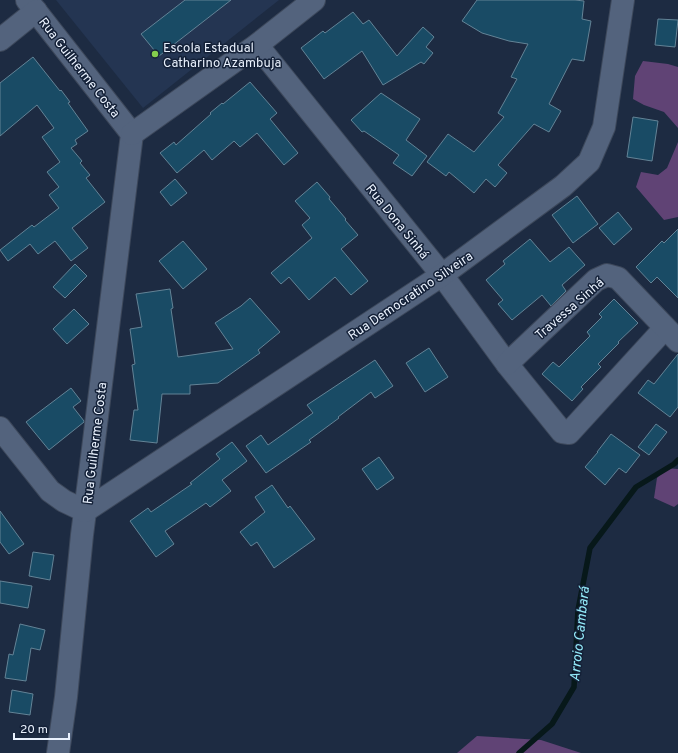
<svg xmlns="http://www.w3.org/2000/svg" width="678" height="753" font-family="Overpass,sans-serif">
	<rect width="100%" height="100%" fill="#1d2b42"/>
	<path fill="#243552" d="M56,0H279L143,108Z"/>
	<g fill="#604375">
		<path d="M643,61L668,64L678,67V128L664,112L644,105L633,99L635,76Z"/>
		<path d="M678,142V217L664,220L636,187L641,172L658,175L667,168Z"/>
		<path d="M665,468L678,469V504L674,507L654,498L657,478Z"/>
		<path d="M477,736L541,740L581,753H457Z"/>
	</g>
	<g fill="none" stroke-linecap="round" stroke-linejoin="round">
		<path stroke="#07181a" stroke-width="5.5" d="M519,753L552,724L574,687L578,610L590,548L636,487L674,464L678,460"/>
	</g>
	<g fill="#194b65" stroke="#638396">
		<path d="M185,0H231L159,56L141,34Z"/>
		<path d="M477,0H575L584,1L582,19L591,21L584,61L572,59L549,104L561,111L549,132L534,124L498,165L507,173L495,187L486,179L474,193L449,172L446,176L427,162L448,134L474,152L504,117L498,113L517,79L511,77L528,44L509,41L482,33L462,21Z"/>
		<path d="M353,12L363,24L369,20L397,56L423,27L434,37L426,47L433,53L424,64L421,62L383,85L362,51L324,79L301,48L323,31L325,33Z"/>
		<path d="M658,19L678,20L675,47L655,45Z"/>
		<path d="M33,57L60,91L61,90L70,102L68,103L88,131L75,140L77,144L71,148L82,161L80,163L90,175L86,178L105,202L72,228L88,248L71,261L55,241L38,254L30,244L8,261L0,250L32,225L34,227L59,208L49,195L59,187L47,172L60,162L42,137L54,128L37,105L0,136V83Z"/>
		<path d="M250,82L277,113L270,119L298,153L284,165L257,133L240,147L234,141L212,160L204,150L177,173L160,153L174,142L176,145L211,114L210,113L222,103L223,104Z"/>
		<path d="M381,93L420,119L406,140L427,156L412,176L393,163L399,155L364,131L362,132L351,120Z"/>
		<path d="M633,117L658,121L652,161L627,157Z"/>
		<path d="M175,179L187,193L171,206L160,192Z"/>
		<path d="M317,182L330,197L329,199L346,219L345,220L358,235L341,249L368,281L351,295L335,277L309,300L289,277L281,284L271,273L312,238L302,225L310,218L295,201Z"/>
		<path d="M577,196L598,224L573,243L552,215Z"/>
		<path d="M618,212L632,229L614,245L599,228Z"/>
		<path d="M678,229V298L657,277L651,283L636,267L662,241L664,243Z"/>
		<path d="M530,239L550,262L569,247L585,265L562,285L566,291L551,306L542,295L512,320L498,304L503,300L486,280L505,264L503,261Z"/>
		<path d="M183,241L207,269L183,289L159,261Z"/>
		<path d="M75,264L87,276L65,298L53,287Z"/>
		<path d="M170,289L173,308L171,309L178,357L233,349L215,323L241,306L250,298L280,332L258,350L260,353L218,383L190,385V394H162L157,443L130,440L134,410H138L132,365L135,364L130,329L142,327L136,294Z"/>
		<path d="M614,299L638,323L618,342L619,343L598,364L601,367L581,387L583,389L572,401L542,374L553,362L559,367L590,336L587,332L602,317L599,314Z"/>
		<path d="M74,309L89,324L67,344L53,329Z"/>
		<path d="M429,348L448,377L425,392L406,363Z"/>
		<path d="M678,354V407L670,417L638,393L648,380L654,384Z"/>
		<path d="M375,360L393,386L375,398L371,392L338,417L339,418L309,440L311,442L266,473L246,446L261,435L268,445L313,413L307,405Z"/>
		<path d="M71,388L81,401L73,407L84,421V422L49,450L26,422Z"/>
		<path d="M656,424L667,432L649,455L638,447Z"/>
		<path d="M611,434L640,455L626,473L619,468L605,485L585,467L598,452H597Z"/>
		<path d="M232,442L247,461L222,480L231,491L210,507L206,503L165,531L174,544L156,557L130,521L148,508L151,512L192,484L190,483L220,459L216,454Z"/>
		<path d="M379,457L394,478L377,490L362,469Z"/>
		<path d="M272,485L288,508L290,506L315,539L274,568L257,542L251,546L240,532L265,512L255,497Z"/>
		<path d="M0,511L24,544L9,554L0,542Z"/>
		<path d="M33,552L54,555L50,580L29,576Z"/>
		<path d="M0,581L32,586L28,608L0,603Z"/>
		<path d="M20,624L45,630L40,650L31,648L26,681L5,678L9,654L13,655Z"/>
		<path d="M12,690L33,694L30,715L9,712Z"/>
	</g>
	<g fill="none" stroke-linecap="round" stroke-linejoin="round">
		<defs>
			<g id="minor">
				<path d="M27,0L132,134L91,465L82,535L66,697L58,753"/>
				<path d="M0,40L36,11"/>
				<path d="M257,45L442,275L507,364L562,432L569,433L665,328"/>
				<path d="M132,134L257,45L314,0"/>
				<path d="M507,364L596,280L607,275L618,278L678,341"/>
				<path d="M0,428L50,491L64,501L85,511L442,275L563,186L589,162L604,127L623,0"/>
			</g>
		</defs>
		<use href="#minor" stroke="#3d485b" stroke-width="24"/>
		<use href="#minor" stroke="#53637d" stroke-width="22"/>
	</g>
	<circle fill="#84cf4d" stroke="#142138" stroke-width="1.5" cx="155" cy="54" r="4"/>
	<g text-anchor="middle" stroke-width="3" stroke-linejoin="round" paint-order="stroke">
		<g font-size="13" fill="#e9f1fd" stroke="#142138" text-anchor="start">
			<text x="163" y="52">Escola Estadual<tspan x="163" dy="15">Catharino Azambuja</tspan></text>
		</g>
		<g font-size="13" fill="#e9f1fd" stroke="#142138">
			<text transform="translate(80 67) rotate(52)" y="5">Rua Guilherme Costa</text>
			<text transform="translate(398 221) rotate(51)" y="5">Rua Dona Sinhá</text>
			<text transform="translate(410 295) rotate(-34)" y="5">Rua Democratino Silveira</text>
			<text transform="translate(569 308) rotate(-41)" y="5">Travessa Sinhá</text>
			<text transform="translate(94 443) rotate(-83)" y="5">Rua Guilherme Costa</text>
		</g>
		<g font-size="14" font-style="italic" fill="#95ecfb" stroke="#142138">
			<text transform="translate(579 634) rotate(-84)" y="5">Arroio Cambará</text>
		</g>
	</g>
	<path d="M14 733v6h55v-6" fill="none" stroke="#e9f1fd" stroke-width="2"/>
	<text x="20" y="733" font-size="12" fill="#e9f1fd" stroke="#142138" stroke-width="3" paint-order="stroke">20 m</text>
</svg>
